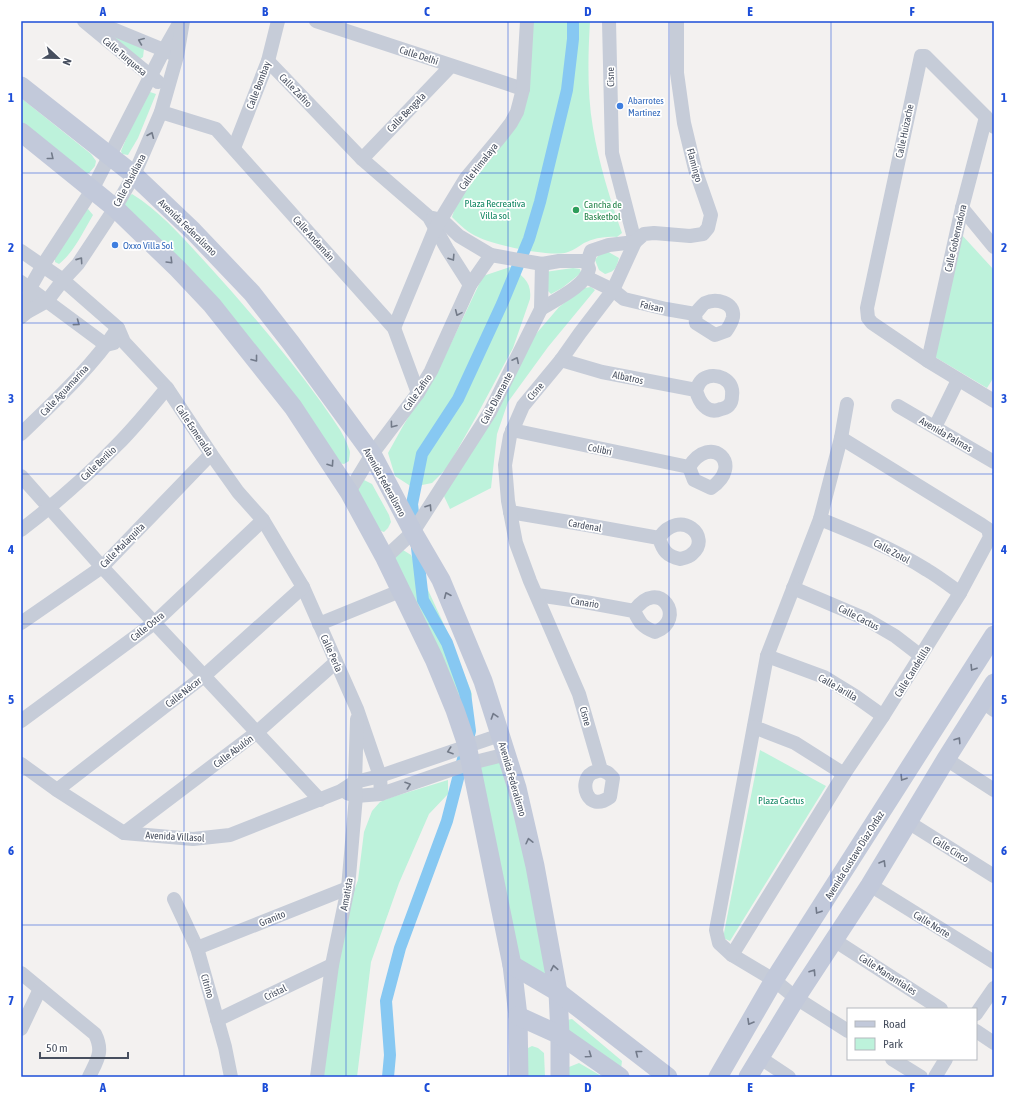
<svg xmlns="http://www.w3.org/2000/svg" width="1015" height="1098" font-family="'Asap Condensed',sans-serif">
	<rect width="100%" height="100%" fill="#f3f1f0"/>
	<g fill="#bdf2db">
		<path d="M531,21H590C588,56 587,93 593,128C599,164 610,199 622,233L617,237C606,236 594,238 584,243C579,246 574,250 568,252C553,258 494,245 478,237C468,233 460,225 452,217L461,189L507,133Z"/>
		<path d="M103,28L144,49L143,57L140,59Z"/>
		<path d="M150,92L156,94L138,138L128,155L122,154L121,151L139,108Z"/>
		<path d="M21,98L91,154L96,161L95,166L89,173H83L21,127Z"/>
		<path d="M132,194C161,212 184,239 207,264C247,308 286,354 321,402C330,416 344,432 349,449C351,452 349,457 349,461L344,464L338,463L125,211L123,201Z"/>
		<path d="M88,209L93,215C83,232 74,252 59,264L55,262V258L85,211Z"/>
		<path d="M961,234L994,270V377L987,388L935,357Z"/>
		<path d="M605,250L619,258C616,268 616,271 605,274L599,270L595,260L601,252Z"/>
		<path d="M510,267C523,276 532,282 530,299L513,348L476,417L447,468L432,483L412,487L395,476L388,453L403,426L443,360L483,276Z"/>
		<path d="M573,268L580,269L581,273L562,288L551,294L548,291L545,272Z"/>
		<path d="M591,287L595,290L548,347L508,402L497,434L491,488L450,509L443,494L530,341L559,307L584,288Z"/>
		<path d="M364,480L372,484L389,515L391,522L388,528L384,532L378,530L354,493Z"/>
		<path d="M403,550L411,555L428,590L447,631L472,694L471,701L464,707L393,555Z"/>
		<path d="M760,750L826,786L730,941L723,938Z"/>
		<path d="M507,755L555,980L522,970L472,763Z"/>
		<path d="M448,780V794L429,814L399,883L371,962L357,1077H318L343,921L358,880L364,832L372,811L380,802L389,798Z"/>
		<path d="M572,1019L622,1061L621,1069L565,1030L567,1020Z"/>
		<path d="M532,1046L538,1048L544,1053L545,1077H522L528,1048Z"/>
		<path d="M579,1063L603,1077H564V1069Z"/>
	</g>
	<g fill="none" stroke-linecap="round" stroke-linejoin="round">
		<g stroke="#87c8f2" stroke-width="12">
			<path d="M469,735L470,731L465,693L447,643L423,600L412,504L422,454L458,399L502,304L529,239L540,202L567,90L573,39V21"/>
			<path d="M388,1077L390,1055L386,1001L400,948L447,821L463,759"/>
		</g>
		<g stroke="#c6ccd8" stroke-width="14">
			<path d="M84,21L158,82"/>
			<path d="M93,21L171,53"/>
			<path d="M316,21L523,89"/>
			<path d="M609,21L612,153L635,242"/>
			<path d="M268,61L362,159L429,217L447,249L470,285"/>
			<path d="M161,112L216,129L394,328L418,393"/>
			<path d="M994,127L986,117L925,56H921L867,308L868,318L872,323L928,361L994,401"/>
			<path d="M234,148L268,61L278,21"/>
			<path d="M362,159L451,66"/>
			<path d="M962,208L994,247"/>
			<path d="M433,218L442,220L459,236L491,255L542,264L559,261H584L587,263L589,269C586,286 555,300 541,309"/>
			<path d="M21,251L63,280L118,328L124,342L167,388L211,454L238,492L263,520L303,587L357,709L380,776L381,794"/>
			<path d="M587,263L591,251L609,245L635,242"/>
			<path d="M586,277L613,290L624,299L666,309L695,314C698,311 701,306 705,303C716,298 735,302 733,317C732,322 729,327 726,331L715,335L696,323L695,314"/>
			<path d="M21,282L106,345L114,343"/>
			<path d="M27,312L30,288L43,265L92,190L164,50L180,22"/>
			<path d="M21,317L27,312L47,301L63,280L78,264L115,208L134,175L161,112L177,56L183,21"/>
			<path d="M394,328L435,229L466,178L501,136L511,123L517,112L523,89L527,21"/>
			<path d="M561,360L602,372L696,390C698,386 699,382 703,379C715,371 735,379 732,396C732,399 731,403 729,405C727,408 724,408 721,409C707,415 699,402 696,390"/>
			<path d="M928,361L962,208L986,117"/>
			<path d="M847,404L841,438L820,519L767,656L716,930L719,943L732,955L774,980L796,998L848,1031"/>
			<path d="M898,406L994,462"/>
			<path d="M935,427L958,380"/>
			<path d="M512,430L689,467C711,432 745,465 711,488L694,480L689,467"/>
			<path d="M21,434C55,401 91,368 118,328"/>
			<path d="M21,476L102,567L320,800"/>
			<path d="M349,492L372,454L418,393L431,371L470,285L491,255"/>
			<path d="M510,512L587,525L659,538C680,507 713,537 692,554C689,557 684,558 680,559C667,556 663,551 659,538"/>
			<path d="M820,519C857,534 894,549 927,570C939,577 949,585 960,593"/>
			<path d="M21,530C55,504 87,476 117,445C135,427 151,407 167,388"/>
			<path d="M385,558L413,532L490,412L541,309L542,264"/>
			<path d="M793,588L866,619L895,636L921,656"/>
			<path d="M537,595L585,602L634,611C659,575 688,620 655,632C642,627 640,623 634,611"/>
			<path d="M21,623L102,567L211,454"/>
			<path d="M319,624L400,591"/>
			<path d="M767,656L824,677L855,696L883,716"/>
			<path d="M983,702L994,710"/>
			<path d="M21,721L154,623L263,520"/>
			<path d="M754,727L795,743L844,774"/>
			<path d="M946,759L994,790"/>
			<path d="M21,764L57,790L124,833L193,839L230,835L341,791L355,782L380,776L500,735"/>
			<path d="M601,770C598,771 594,772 592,773C578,781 587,814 610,797L613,778L608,773L601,770L579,694L530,581L516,543L508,501L505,465L510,436L523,406L561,360L580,333L613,290L635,242L644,234L654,233L690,236L703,234L708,228L711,215L695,169L684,123L677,73V21"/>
			<path d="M57,790L204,676L303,587"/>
			<path d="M347,793L356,796L381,794L471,763L507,754"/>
			<path d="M908,822L994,876"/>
			<path d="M124,833L256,733L336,662"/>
			<path d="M870,885L994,962"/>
			<path d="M174,899L197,948L225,1047L231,1077"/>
			<path d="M834,940L941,1009"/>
			<path d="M197,948L348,888"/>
			<path d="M732,955L844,774L883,716L960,593L990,537L988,529L982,525L841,438"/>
			<path d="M21,973L95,1034C104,1052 97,1060 89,1077"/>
			<path d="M976,1014L994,988"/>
			<path d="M217,1020L332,965"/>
			<path d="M21,1029L40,989"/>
			<path d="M976,1031L994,1043"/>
			<path d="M759,1057L789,1077"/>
			<path d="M892,1059L921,1077"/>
			<path d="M317,1077L332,965L348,888L356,796L355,782L357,719"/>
			<path d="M935,1077L946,1059"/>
		</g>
		<g stroke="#c2c9da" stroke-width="19">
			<path d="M21,86L134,175L193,231L252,293L291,343L372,454L413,532L441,580L483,681L517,788L535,866L558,992L560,1035V1077"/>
			<path d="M21,132L115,208L178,269L212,305L293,407L349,492L385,558L434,659L455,710L467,745L512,965L518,1016L519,1077"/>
			<path d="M512,965L558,992L668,1077"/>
			<path d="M518,1016L560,1035L620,1077"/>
			<path d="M718,1077L774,980L994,635"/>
			<path d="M748,1077L796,998L870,885L946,759L994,683"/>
		</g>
	</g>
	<defs><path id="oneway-chevron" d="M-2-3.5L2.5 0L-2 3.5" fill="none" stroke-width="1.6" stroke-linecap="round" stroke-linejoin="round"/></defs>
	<g stroke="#737b89">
		<use href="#oneway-chevron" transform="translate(141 41) rotate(-158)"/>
		<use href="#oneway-chevron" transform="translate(151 135) rotate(-67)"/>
		<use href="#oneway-chevron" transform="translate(452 258) rotate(57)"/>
		<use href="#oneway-chevron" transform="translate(80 260) rotate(-55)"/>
		<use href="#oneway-chevron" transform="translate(458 313) rotate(114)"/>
		<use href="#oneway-chevron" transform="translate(77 323) rotate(36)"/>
		<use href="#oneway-chevron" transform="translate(516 360) rotate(-64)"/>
		<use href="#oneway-chevron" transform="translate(393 425) rotate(127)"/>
		<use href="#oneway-chevron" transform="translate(429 507) rotate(-57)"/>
		<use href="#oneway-chevron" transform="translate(450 751) rotate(161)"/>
		<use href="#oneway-chevron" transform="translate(408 785) rotate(-19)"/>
	</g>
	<g stroke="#727a8a">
		<use href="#oneway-chevron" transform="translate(51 157) rotate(39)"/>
		<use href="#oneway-chevron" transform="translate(170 261) rotate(45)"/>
		<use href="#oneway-chevron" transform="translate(255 359) rotate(52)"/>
		<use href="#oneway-chevron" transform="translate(331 464) rotate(56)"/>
		<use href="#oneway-chevron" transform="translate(447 595) rotate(-113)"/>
		<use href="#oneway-chevron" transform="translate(973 668) rotate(122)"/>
		<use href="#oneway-chevron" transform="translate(494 716) rotate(-108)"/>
		<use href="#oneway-chevron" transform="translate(958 740) rotate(-57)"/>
		<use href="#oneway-chevron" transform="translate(903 778) rotate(122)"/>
		<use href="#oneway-chevron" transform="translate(529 841) rotate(-103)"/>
		<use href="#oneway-chevron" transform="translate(883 863) rotate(-59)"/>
		<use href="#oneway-chevron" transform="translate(818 911) rotate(122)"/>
		<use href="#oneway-chevron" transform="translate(554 968) rotate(-101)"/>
		<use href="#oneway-chevron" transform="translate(813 972) rotate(-57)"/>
		<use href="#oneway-chevron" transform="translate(750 1022) rotate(120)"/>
		<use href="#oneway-chevron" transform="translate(638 1053) rotate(-142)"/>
		<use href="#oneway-chevron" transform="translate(589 1055) rotate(35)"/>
	</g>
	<path fill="none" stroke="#1d4ed8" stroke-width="1" stroke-opacity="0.55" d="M184,21V1077M346,21V1077M508,21V1077M669,21V1077M831,21V1077M21,173H994M21,323H994M21,474H994M21,624H994M21,775H994M21,925H994"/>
	<g fill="#3f7fe0" stroke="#fff" stroke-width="1.5">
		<circle cx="620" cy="106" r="4"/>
		<circle cx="115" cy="245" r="4"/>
	</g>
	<circle fill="#2e9e5b" stroke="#fff" stroke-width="1.5" cx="576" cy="210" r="4"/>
	<g text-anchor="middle" stroke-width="3.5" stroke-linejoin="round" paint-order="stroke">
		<g font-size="10" fill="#474f5f" stroke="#fff">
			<text transform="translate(419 55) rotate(18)" y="4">Calle Delhi</text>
			<text transform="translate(125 56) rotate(40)" y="4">Calle Turquesa</text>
			<text transform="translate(610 77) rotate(-91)" y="4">Cisne</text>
			<text transform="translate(258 85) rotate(-69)" y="4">Calle Bombay</text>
			<text transform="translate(296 90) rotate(46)" y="4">Calle Zafiro</text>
			<text transform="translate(406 112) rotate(-46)" y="4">Calle Bengala</text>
			<text transform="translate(904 131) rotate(-78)" y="4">Calle Huizache</text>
			<text transform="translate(695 165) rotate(75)" y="4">Flamingo</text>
			<text transform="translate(478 166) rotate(-52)" y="4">Calle Himalaya</text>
			<text transform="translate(129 180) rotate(-62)" y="4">Calle Obsidiana</text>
			<text transform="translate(188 227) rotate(44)" y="4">Avenida Federalismo</text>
			<text transform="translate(314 238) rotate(48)" y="4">Calle Andamán</text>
			<text transform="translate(955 238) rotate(-77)" y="4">Calle Gobernadora</text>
			<text transform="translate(652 306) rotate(13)" y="4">Faisan</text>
			<text transform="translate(628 377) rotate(12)" y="4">Albatros</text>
			<text transform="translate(64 390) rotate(-47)" y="4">Calle Aguamarina</text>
			<text transform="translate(535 391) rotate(-50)" y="4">Cisne</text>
			<text transform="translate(417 392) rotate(-55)" y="4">Calle Zafiro</text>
			<text transform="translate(496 398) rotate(-62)" y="4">Calle Diamante</text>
			<text transform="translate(195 430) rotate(56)" y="4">Calle Esmeralda</text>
			<text transform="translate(946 434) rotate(30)" y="4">Avenida Palmas</text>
			<text transform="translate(600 449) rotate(12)" y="4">Colibri</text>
			<text transform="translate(98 463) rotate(-44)" y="4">Calle Berilio</text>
			<text transform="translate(385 482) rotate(61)" y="4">Avenida Federalismo</text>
			<text transform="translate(585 525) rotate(10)" y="4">Cardenal</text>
			<text transform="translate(122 545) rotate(-45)" y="4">Calle Malaquita</text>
			<text transform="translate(892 551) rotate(28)" y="4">Calle Zotol</text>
			<text transform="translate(585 602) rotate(9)" y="4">Canario</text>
			<text transform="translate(859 617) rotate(27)" y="4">Calle Cactus</text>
			<text transform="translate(147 626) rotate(-39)" y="4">Calle Ostra</text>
			<text transform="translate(332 653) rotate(66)" y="4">Calle Perla</text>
			<text transform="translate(912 671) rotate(-58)" y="4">Calle Candelilla</text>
			<text transform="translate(838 687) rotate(30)" y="4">Calle Jarilla</text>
			<text transform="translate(183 692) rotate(-38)" y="4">Calle Nácar</text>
			<text transform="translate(586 716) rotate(74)" y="4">Cisne</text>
			<text transform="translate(233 751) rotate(-37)" y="4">Calle Abulón</text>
			<text transform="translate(513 779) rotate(74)" y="4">Avenida Federalismo</text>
			<text transform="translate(175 836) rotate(3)" y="4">Avenida Villasol</text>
			<text transform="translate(951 849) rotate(32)" y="4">Calle Cinco</text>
			<text transform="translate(854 855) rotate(-58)" y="4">Avenida Gustavo Díaz Ordaz</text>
			<text transform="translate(346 894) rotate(-80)" y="4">Amatista</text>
			<text transform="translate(272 918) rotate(-22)" y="4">Granito</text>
			<text transform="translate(932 924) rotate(32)" y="4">Calle Norte</text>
			<text transform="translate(888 974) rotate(33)" y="4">Calle Manantiales</text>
			<text transform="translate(208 986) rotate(74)" y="4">Citrino</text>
			<text transform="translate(275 992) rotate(-26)" y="4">Cristal</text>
		</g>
		<g font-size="10" fill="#366cbe" stroke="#fff" text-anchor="start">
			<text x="628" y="104">Abarrotes<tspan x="628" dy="12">Martinez</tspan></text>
			<text x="123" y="249">Oxxo Villa Sol</text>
		</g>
		<g font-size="10" fill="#118662" stroke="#fff">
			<text x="495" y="207">Plaza Recreativa<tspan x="495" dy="12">Villa sol</tspan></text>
			<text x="781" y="804">Plaza Cactus</text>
		</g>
		<g font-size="10" fill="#27864d" stroke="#fff" text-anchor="start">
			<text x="584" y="208">Cancha de<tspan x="584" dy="12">Basketbol</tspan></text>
		</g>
	</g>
	<rect width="1015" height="1098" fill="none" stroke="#ffffff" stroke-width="44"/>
	<rect x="847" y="1008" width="130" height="52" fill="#ffffff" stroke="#b5b9bf"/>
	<rect x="855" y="1021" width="20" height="6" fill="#c2c9da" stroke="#b5b9bf"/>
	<text x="883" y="1028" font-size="12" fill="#474f5f">Road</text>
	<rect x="855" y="1038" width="20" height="12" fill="#bdf2db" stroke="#b5b9bf"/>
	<text x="883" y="1048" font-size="12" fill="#474f5f">Park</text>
	<g transform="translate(58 58) rotate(112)" stroke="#ffffff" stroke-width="3" paint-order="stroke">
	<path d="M0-3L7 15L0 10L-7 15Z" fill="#474f5f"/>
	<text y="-6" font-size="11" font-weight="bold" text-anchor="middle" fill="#474f5f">N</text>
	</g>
	<path d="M40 1052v6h88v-6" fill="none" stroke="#474f5f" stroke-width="2"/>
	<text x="46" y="1052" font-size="12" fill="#474f5f" stroke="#ffffff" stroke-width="3" paint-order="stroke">50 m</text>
	<rect x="22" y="22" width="971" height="1054" fill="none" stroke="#1d4ed8" stroke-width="1.5"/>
	<g font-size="13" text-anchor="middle" font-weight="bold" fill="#1d4ed8">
		<text x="103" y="16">A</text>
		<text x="265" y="16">B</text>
		<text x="427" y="16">C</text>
		<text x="588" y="16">D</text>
		<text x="750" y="16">E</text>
		<text x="912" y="16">F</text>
		<text x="11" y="102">1</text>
		<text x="1004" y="102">1</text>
		<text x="11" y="252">2</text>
		<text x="1004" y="252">2</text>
		<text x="11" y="403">3</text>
		<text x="1004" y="403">3</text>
		<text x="11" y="554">4</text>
		<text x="1004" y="554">4</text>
		<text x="11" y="704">5</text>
		<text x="1004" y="704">5</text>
		<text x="11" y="855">6</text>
		<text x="1004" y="855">6</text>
		<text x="11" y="1005">7</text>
		<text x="1004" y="1005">7</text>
		<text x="103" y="1092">A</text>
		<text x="265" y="1092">B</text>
		<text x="427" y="1092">C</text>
		<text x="588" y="1092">D</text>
		<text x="750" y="1092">E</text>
		<text x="912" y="1092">F</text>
	</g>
</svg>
